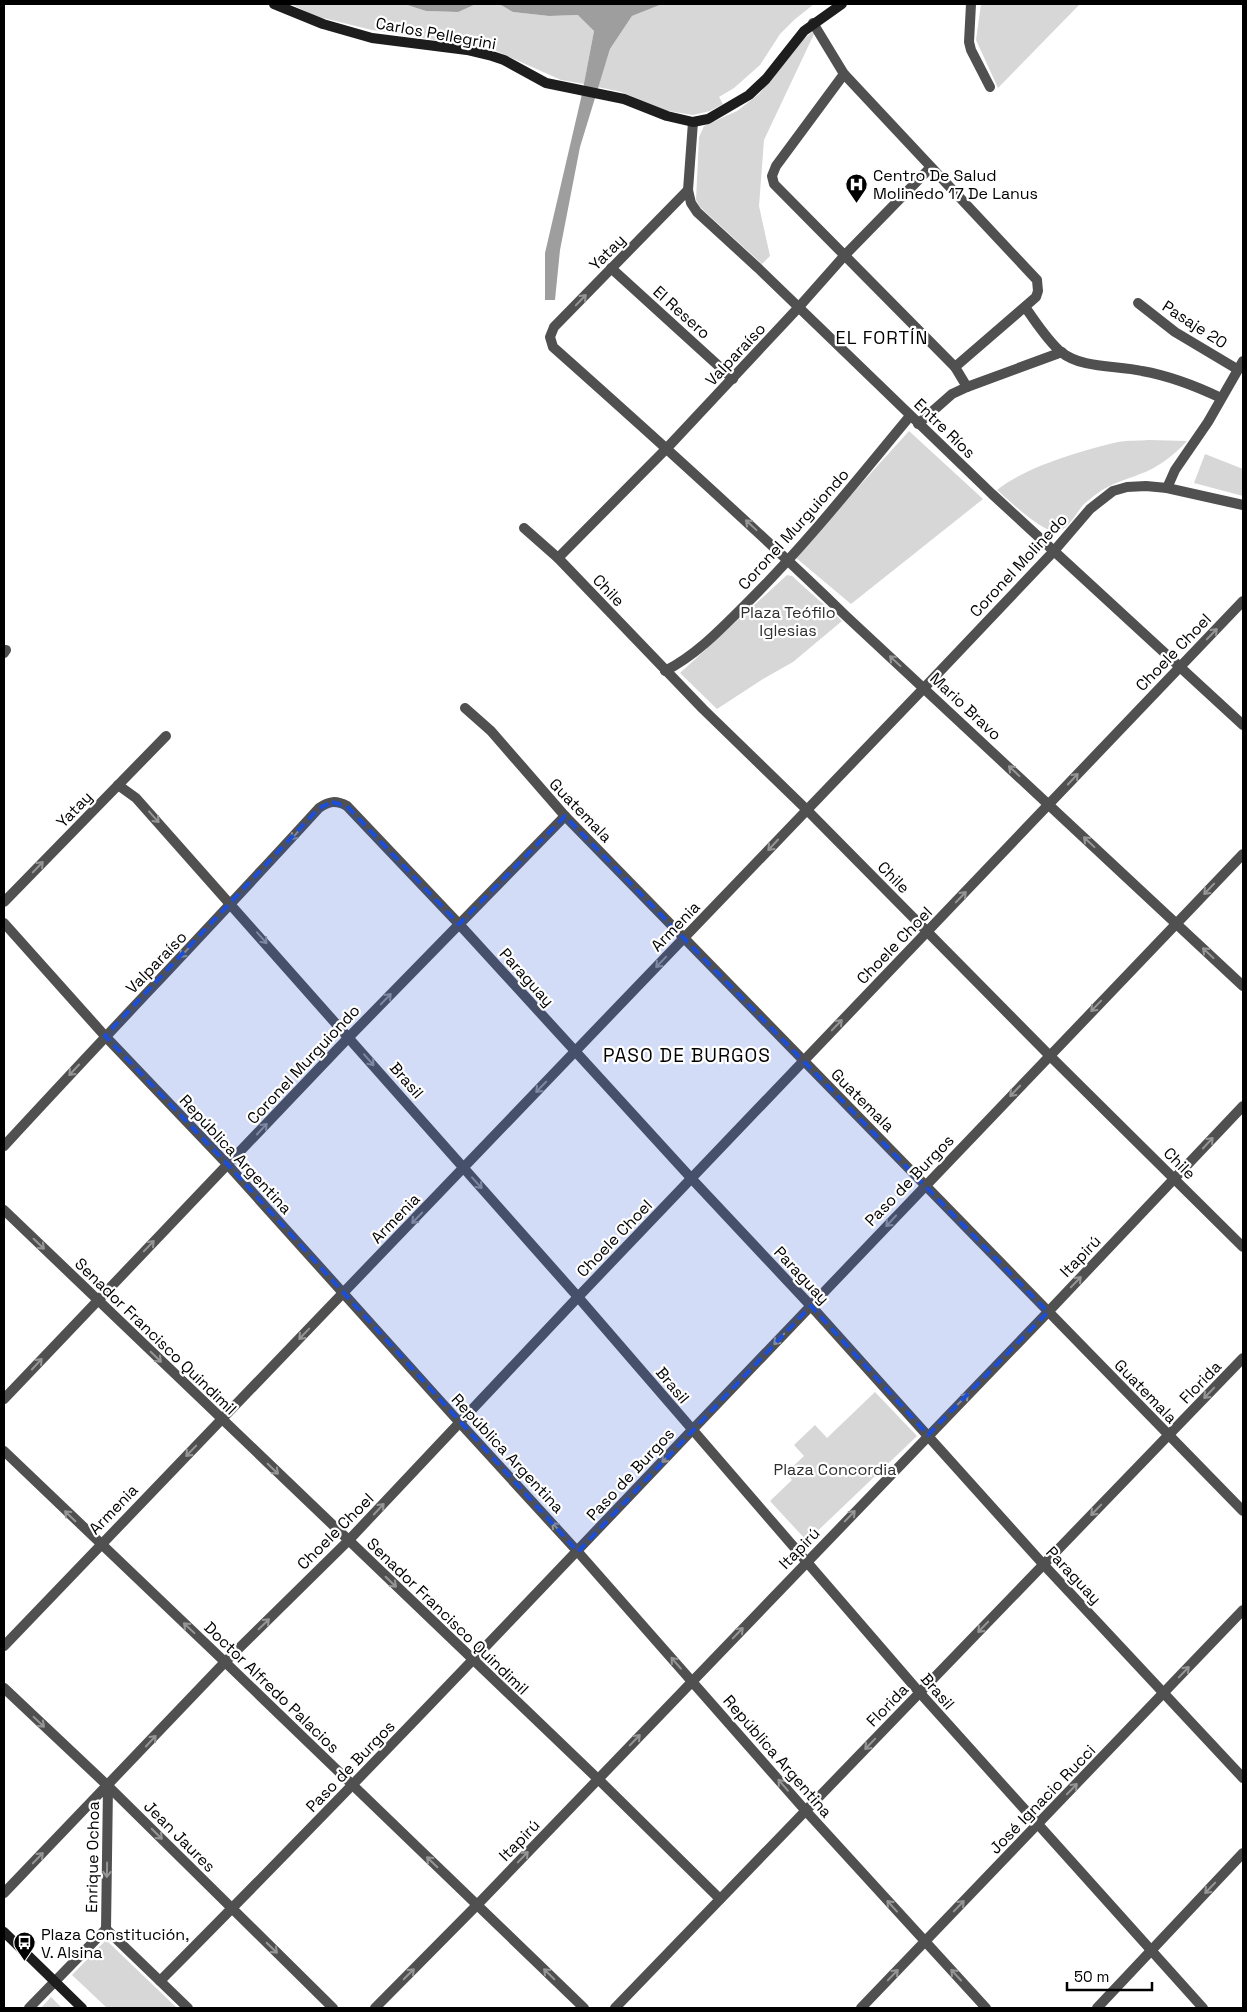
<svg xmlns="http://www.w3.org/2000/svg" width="1247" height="2012" font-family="'Space Grotesk',sans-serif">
	<rect width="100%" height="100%" fill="#fff"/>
	<g fill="#d7d7d7">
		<path d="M291,4H404L426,11L457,12L476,4H499L513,12L549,16L579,15L594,31L584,84L561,80L492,49L372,30L315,16Z"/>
		<path d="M662,4H814L794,20L780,34L760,65L734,88L719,97L723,104L710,111L693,115L668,111L621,92L598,87L610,49L632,16Z"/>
		<path d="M981,4H1080L998,88L976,40Z"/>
		<path d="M812,32L814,34L764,140L759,206L770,256L762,264L700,207L696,200L699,137L704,126L737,111L759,94L805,38Z"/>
		<path d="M909,431L983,499L851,604L795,557Z"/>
		<path d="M1149,440L1187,441C1174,455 1158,468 1140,474C1126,480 1111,483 1098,493C1093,496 1088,501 1083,505C1076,513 1068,531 1056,531C1041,532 1009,500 997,490C1025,467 1083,450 1118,442C1128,440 1139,441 1149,440Z"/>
		<path d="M1205,454L1243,469V496L1194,483Z"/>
		<path d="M787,575L792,576L842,621L793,662L763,679L717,709L680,673Z"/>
		<path d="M875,1392L917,1436L807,1541L770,1501L792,1480L786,1473L804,1456L794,1445L815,1425L827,1438Z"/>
		<path d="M106,1940L177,2008H107L72,1975Z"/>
		<path d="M51,1997L62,2008H41Z"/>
	</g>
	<g fill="#9e9e9e">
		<path d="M404,4H476L458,12L426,11Z"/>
		<path d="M499,4H662L632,16L610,49L580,147L560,250L555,300H545V253L582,94L594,31L578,15L549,16L513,12Z"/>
	</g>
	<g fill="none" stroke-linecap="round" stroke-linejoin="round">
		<g stroke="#505050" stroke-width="10">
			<path d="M971,4L969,42L971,50L990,87"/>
			<path d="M813,23L844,74L1037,280L1038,291L1036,297L955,367L967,387L952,394L918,424"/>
			<path d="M844,74L776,166L772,176L774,184L955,367"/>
			<path d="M693,122L688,190L691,203L697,212L758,268L992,494L1243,725"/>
			<path d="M688,190L554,327L550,337L553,347C652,435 751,524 846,616L1243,986"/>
			<path d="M611,268L733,379"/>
			<path d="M1138,303L1175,332L1237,369"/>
			<path d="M1025,307C1036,322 1047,340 1061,352C1082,369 1117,365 1142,371C1170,376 1196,386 1221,398"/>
			<path d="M967,387L1062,352"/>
			<path d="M1167,488L1175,470L1208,422L1243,361"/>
			<path d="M524,528L558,558L703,709L806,809L1049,1055L1243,1247"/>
			<path d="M558,558L667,448L798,308L845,255L930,168"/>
			<path d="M4,653L6,650"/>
			<path d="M665,671C696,655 720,630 744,606C804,547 856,481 910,416"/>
			<path d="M465,708L491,731L565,816L1243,1511"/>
			<path d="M118,785L136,798L578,1297L920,1693L1203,2008"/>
			<path d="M4,902L166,736"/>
			<path d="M4,923L105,1036L228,1165L460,1423L578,1552L805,1810L986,2008"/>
			<path d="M4,1146C108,1033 215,922 319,808C329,801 336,800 347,806L459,924L691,1178L811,1306L1043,1564L1243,1778"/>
			<path d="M4,1210L598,1779L720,1899"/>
			<path d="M4,1399L349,1037L565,816"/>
			<path d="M4,1451L225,1662L584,2008"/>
			<path d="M4,1646L924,688L1054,551L1090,509L1113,491L1127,487L1146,486L1167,488L1243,505"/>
			<path d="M4,1688L108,1786L333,2008"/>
			<path d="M4,1893L225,1662L348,1541L578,1297L1243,601"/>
			<path d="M106,1929L108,1786"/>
			<path d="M106,1929L188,2008"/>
			<path d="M160,1981C341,1799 518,1613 695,1427C877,1236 1059,1045 1243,854"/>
			<path d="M29,2008L106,1929"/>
			<path d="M375,2008L477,1905L1048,1312L1243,1106"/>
			<path d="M615,2008L1243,1358"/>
			<path d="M861,2008L1243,1610"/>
			<path d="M1097,2008L1243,1853"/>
		</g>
		<g stroke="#1d1d1d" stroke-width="10">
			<path d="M274,4L323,24L372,38L467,50L492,56L504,60L546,83L624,99L667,116L693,122L708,119L749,95L766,79L804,31L842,4"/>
			<path d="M4,1932L82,2008"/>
		</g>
	</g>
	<defs><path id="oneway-shaft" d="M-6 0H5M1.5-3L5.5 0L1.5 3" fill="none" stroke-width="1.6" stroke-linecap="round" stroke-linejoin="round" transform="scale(1.25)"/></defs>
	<g stroke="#969696">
		<use href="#oneway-shaft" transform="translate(581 300) rotate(-46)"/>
		<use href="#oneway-shaft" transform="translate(751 525) rotate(-137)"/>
		<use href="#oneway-shaft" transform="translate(1212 634) rotate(-46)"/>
		<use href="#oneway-shaft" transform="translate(895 661) rotate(-137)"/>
		<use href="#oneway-shaft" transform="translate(1014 771) rotate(-137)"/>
		<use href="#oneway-shaft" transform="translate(1073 779) rotate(-47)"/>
		<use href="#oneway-shaft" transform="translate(154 817) rotate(48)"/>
		<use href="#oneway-shaft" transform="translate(296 834) rotate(132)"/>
		<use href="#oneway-shaft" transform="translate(1089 842) rotate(-137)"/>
		<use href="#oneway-shaft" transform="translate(773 845) rotate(133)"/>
		<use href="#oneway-shaft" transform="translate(38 867) rotate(-46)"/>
		<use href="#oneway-shaft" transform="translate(1209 889) rotate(134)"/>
		<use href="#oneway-shaft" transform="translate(961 897) rotate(-46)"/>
		<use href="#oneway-shaft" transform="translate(262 938) rotate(49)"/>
		<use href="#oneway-shaft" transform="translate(185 952) rotate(134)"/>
		<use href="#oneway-shaft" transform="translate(1208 953) rotate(-137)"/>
		<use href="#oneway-shaft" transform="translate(661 962) rotate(134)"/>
		<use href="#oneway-shaft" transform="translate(386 999) rotate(-46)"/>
		<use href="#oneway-shaft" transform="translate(1096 1006) rotate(134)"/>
		<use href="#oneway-shaft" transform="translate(837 1025) rotate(-46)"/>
		<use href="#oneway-shaft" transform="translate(369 1060) rotate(49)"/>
		<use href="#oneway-shaft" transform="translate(74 1070) rotate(133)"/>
		<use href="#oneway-shaft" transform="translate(541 1087) rotate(134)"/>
		<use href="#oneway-shaft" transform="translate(1015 1091) rotate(134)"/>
		<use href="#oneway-shaft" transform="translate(262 1129) rotate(-47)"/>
		<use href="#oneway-shaft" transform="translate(1208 1143) rotate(-47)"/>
		<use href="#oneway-shaft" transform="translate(477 1183) rotate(48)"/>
		<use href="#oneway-shaft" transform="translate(417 1218) rotate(134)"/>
		<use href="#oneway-shaft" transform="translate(891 1221) rotate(133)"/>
		<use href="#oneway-shaft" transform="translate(39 1244) rotate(44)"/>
		<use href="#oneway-shaft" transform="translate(149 1246) rotate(-46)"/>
		<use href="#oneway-shaft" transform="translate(1076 1282) rotate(-46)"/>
		<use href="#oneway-shaft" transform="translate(304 1334) rotate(134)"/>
		<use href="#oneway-shaft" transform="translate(779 1339) rotate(134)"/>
		<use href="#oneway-shaft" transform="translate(156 1357) rotate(44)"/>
		<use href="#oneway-shaft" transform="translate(37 1364) rotate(-47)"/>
		<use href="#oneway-shaft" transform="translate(1209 1393) rotate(134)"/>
		<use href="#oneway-shaft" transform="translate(963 1399) rotate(-46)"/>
		<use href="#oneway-shaft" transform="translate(191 1451) rotate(134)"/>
		<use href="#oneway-shaft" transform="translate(667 1457) rotate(133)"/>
		<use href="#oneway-shaft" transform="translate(273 1469) rotate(44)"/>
		<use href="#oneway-shaft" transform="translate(379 1509) rotate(-47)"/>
		<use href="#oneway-shaft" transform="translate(1096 1510) rotate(134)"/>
		<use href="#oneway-shaft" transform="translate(70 1516) rotate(-136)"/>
		<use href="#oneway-shaft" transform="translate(850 1516) rotate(-46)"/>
		<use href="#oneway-shaft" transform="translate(557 1528) rotate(-133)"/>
		<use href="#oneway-shaft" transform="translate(391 1582) rotate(44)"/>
		<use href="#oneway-shaft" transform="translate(264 1624) rotate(-44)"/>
		<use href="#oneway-shaft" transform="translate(983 1627) rotate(134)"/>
		<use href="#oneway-shaft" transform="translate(189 1628) rotate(-137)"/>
		<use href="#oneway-shaft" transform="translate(738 1633) rotate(-46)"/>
		<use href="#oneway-shaft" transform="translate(676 1663) rotate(-131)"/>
		<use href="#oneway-shaft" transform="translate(1184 1672) rotate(-46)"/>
		<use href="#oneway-shaft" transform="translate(39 1722) rotate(43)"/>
		<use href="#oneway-shaft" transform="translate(635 1740) rotate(-46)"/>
		<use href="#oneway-shaft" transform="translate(151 1741) rotate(-47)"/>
		<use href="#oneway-shaft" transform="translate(870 1744) rotate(134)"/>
		<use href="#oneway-shaft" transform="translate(783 1785) rotate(-131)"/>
		<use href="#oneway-shaft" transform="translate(1072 1789) rotate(-46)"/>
		<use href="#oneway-shaft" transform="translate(157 1834) rotate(45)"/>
		<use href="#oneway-shaft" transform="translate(523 1857) rotate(-46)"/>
		<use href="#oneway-shaft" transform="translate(38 1858) rotate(-46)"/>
		<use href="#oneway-shaft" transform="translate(432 1862) rotate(-136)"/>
		<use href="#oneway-shaft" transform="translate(107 1870) rotate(91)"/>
		<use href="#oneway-shaft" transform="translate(1210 1888) rotate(134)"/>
		<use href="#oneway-shaft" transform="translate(892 1906) rotate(-132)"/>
		<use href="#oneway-shaft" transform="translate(959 1906) rotate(-46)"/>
		<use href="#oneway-shaft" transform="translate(272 1948) rotate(44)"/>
		<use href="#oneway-shaft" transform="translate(409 1974) rotate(-45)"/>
		<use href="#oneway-shaft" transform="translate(549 1974) rotate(-136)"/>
		<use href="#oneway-shaft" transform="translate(893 1975) rotate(-46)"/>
		<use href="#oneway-shaft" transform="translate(956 1975) rotate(-133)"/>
	</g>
	<path fill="#1d4ed8" fill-opacity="0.2" stroke="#1d4ed8" stroke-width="4" stroke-dasharray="10 6" stroke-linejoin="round" d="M332,802L347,806L459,924L565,816L1048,1312L928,1435L811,1306L578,1552L228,1165L105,1036L319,808Z"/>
	<defs>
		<symbol id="hospital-pin" viewBox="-11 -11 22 30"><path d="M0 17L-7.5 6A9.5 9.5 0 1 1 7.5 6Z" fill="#000" stroke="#fff"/><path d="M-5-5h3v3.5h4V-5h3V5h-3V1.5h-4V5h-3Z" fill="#fff"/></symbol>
		<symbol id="bus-pin" viewBox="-11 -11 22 30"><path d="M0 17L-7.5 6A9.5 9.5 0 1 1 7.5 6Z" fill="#000" stroke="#fff"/><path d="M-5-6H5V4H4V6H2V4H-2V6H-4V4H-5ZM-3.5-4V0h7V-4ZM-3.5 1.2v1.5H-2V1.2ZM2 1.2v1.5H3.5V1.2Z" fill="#fff"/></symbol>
	</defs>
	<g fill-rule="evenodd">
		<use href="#hospital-pin" x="844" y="172" width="25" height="34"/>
		<use href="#bus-pin" x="12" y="1930" width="25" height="34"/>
	</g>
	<g text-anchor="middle" stroke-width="4.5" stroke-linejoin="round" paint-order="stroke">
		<g font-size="16" fill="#000" stroke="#fff">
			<text transform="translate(436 33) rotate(10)" y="6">Carlos Pellegrini</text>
			<text transform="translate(607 252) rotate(-45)" y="6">Yatay</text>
			<text transform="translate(682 312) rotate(42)" y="6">El Resero</text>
			<text transform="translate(1195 324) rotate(33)" y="6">Pasaje 20</text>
			<text transform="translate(735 354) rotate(-47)" y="6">Valparaíso</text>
			<text transform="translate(945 428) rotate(44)" y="6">Entre Ríos</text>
			<text transform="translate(793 529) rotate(-48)" y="6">Coronel Murguiondo</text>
			<text transform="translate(1018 565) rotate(-47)" y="6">Coronel Molinedo</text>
			<text transform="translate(609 590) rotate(46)" y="6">Chile</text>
			<text transform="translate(1173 652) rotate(-46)" y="6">Choele Choel</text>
			<text transform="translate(966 706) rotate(43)" y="6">Mario Bravo</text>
			<text transform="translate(74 809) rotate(-46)" y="6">Yatay</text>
			<text transform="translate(581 810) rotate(46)" y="6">Guatemala</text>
			<text transform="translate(894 877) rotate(45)" y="6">Chile</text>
			<text transform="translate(675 926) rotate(-46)" y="6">Armenia</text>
			<text transform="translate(894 945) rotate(-46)" y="6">Choele Choel</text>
			<text transform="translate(156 962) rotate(-46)" y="6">Valparaíso</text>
			<text transform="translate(527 977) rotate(48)" y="6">Paraguay</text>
			<text transform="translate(303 1064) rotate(-47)" y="6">Coronel Murguiondo</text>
			<text transform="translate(407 1080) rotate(49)" y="6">Brasil</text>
			<text transform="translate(863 1100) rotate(45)" y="6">Guatemala</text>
			<text transform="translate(236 1154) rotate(47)" y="6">República Argentina</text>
			<text transform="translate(1180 1163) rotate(45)" y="6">Chile</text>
			<text transform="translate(909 1180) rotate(-46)" y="6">Paso de Burgos</text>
			<text transform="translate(395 1218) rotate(-46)" y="6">Armenia</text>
			<text transform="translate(614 1238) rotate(-46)" y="6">Choele Choel</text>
			<text transform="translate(1080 1256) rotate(-46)" y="6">Itapirú</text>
			<text transform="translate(802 1275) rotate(47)" y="6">Paraguay</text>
			<text transform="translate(156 1336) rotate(44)" y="6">Senador Francisco Quindimil</text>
			<text transform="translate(1200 1382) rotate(-46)" y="6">Florida</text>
			<text transform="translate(673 1385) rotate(50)" y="6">Brasil</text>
			<text transform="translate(1146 1391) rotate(46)" y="6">Guatemala</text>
			<text transform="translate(508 1453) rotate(47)" y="6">República Argentina</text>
			<text transform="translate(630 1474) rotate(-47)" y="6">Paso de Burgos</text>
			<text transform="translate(113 1509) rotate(-46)" y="6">Armenia</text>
			<text transform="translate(335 1531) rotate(-45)" y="6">Choele Choel</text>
			<text transform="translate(799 1548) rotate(-46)" y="6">Itapirú</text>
			<text transform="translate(1074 1575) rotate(47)" y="6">Paraguay</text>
			<text transform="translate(448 1616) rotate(44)" y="6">Senador Francisco Quindimil</text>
			<text transform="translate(272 1687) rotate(44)" y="6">Doctor Alfredo Palacios</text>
			<text transform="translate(938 1691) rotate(49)" y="6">Brasil</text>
			<text transform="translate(887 1705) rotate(-46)" y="6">Florida</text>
			<text transform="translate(778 1756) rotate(49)" y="6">República Argentina</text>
			<text transform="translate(350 1766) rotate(-46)" y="6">Paso de Burgos</text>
			<text transform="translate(1042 1799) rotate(-46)" y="6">José Ignacio Rucci</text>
			<text transform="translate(180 1836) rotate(45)" y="6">Jean Jaures</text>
			<text transform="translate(519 1840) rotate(-46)" y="6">Itapirú</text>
			<text transform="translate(92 1857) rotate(-89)" y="6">Enrique Ochoa</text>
		</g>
		<g font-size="16" fill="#000" stroke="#fff" text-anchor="start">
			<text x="873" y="181">Centro De Salud<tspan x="873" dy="18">Molinedo 17 De Lanus</tspan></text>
			<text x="41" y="1940">Plaza Constitución,<tspan x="41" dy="18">V. Alsina</tspan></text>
		</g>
		<g font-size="16" fill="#2e2e2e" stroke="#fff">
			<text x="788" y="618">Plaza Teófilo<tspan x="788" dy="18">Iglesias</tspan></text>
			<text x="835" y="1475">Plaza Concordia</text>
		</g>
		<g font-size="18" letter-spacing="1" fill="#000" stroke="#fff">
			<text x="882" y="344">EL FORTÍN</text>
		</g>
		<g font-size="19" letter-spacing="1" fill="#000" stroke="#fff">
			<text x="687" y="1062">PASO DE BURGOS</text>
		</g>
	</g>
	<rect width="1247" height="2012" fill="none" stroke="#000000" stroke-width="10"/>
	<path d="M1067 1982v8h85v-8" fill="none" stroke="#000000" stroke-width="2.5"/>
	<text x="1074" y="1982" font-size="15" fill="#000000" stroke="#ffffff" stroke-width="4" paint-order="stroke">50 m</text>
</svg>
